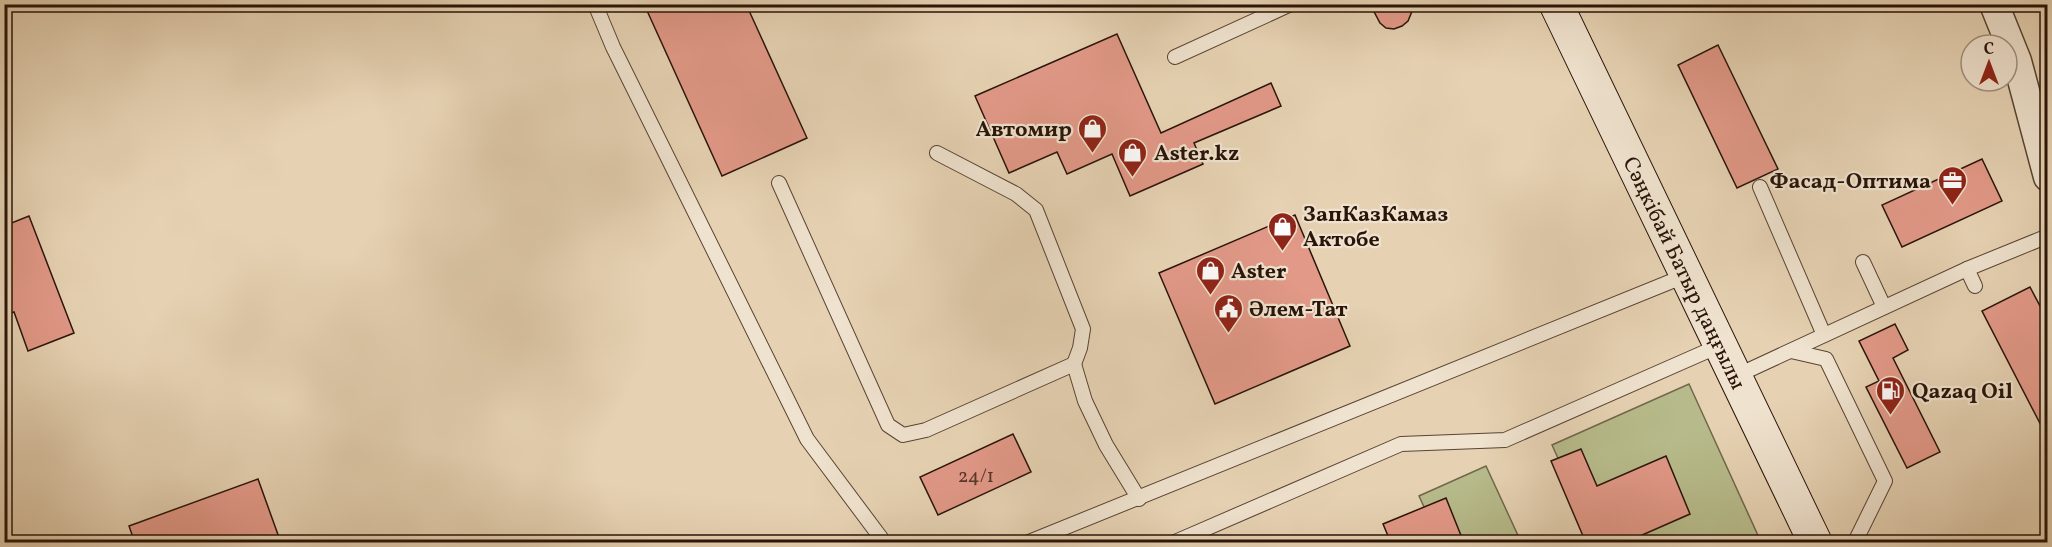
<svg xmlns="http://www.w3.org/2000/svg" width="2052" height="547" font-family="Vollkorn,serif">
	<rect width="100%" height="100%" fill="#e6d2b3"/>
	<filter id="stains"><feTurbulence type="fractalNoise" baseFrequency=".00333" numOctaves="4"/><feColorMatrix values="0 0 0 0 .2 0 0 0 0 .09 0 0 0 0 .02 0 0 0 .5 -.17"/></filter>
	<radialGradient id="worn" r=".72"><stop offset=".6" stop-color="#630" stop-opacity="0"/><stop offset="1" stop-color="#630" stop-opacity=".3"/></radialGradient>
	<g fill="#b7bb8b" stroke="#70684a" stroke-width="1.5">
		<path d="M1689,384L1761,542H1596L1552,445Z"/>
		<path d="M1486,466L1521,542H1440L1419,496Z"/>
	</g>
	<g fill="#e29988" stroke="#291409" stroke-width="1.5">
		<path d="M644,4H746L807,138L722,176Z"/>
		<path d="M1370,4H1415L1408,21L1402,26L1394,29L1386,28L1380,23Z"/>
		<path d="M1117,34L1161,133L1271,83L1281,106L1194,143L1203,164L1130,196L1112,154L1067,174L1057,152L1009,173L975,96Z"/>
		<path d="M1718,45L1778,169L1737,188L1678,65Z"/>
		<path d="M1982,159L2002,201L1902,247L1882,205Z"/>
		<path d="M1295,215L1350,346L1215,404L1159,273Z"/>
		<path d="M29,216L74,333L28,351L14,312L4,315V226Z"/>
		<path d="M2030,287L2048,321V439L1982,311Z"/>
		<path d="M1895,324L1908,350L1893,358L1940,452L1907,468L1866,387L1879,381L1859,341Z"/>
		<path d="M1013,434L1031,472L938,515L920,477Z"/>
		<path d="M1581,449L1597,486L1666,456L1690,514L1624,543H1586L1551,461Z"/>
		<path d="M258,479L281,543H135L129,526Z"/>
		<path d="M1446,498L1464,543H1391L1383,524Z"/>
	</g>
	<g fill="none" stroke-linecap="round" stroke-linejoin="round">
		<defs>
			<g id="lane">
				<path d="M595,4L613,47L807,439L884,542"/>
				<path d="M1175,57L1291,4"/>
				<path d="M937,153L1016,194L1036,210L1083,329L1080,348L1074,364"/>
				<path d="M779,183L888,425L903,435L926,430L1074,364L1085,401L1106,445L1139,499"/>
				<path d="M1760,187L1824,335"/>
				<path d="M1863,262L1884,307"/>
				<path d="M1967,269L1975,286"/>
				<path d="M1791,351L1826,359L1885,481L1855,542"/>
				<path d="M1736,376L1967,269L2048,236"/>
				<path d="M1029,542L1687,275"/>
				<path d="M1175,542L1401,444L1505,440L1721,345"/>
			</g>
			<path id="street" d="M1994,4L2017,61L2048,177"/>
			<g id="secondary">
				<path id="s1" d="M1556,4L1815,542"/>
			</g>
		</defs>
		<use href="#lane" stroke="#584434" stroke-width="16"/>
		<use href="#street" stroke="#584434" stroke-width="31"/>
		<use href="#secondary" stroke="#291409" stroke-width="35"/>
		<use href="#lane" stroke="#efe2ce" stroke-width="14"/>
		<use href="#street" stroke="#efe2ce" stroke-width="28"/>
		<use href="#secondary" stroke="#efe2ce" stroke-width="33"/>
	</g>
	<defs>
		<symbol id="shop-pin" viewBox="-11 -11 22 30"><path d="M0 17L-7.5 6A9.5 9.5 0 1 1 7.5 6Z" fill="#8f2418" stroke="#efe2ce"/><path d="M-5-2.5h2.3a2.7 3.5 0 0 1 5.4 0H5L5.5 6h-11ZM-1.5-2.5h3a1.5 2.3 0 0 0-3 0Z" fill="#fff"/></symbol>
		<symbol id="office-pin" viewBox="-11 -11 22 30"><path d="M0 17L-7.5 6A9.5 9.5 0 1 1 7.5 6Z" fill="#8f2418" stroke="#efe2ce"/><path d="M-6-3h4V-5.5h4V-3h4V5H-6ZM-1-4.5V-3h2v-1.5ZM-6 0V1H6V0Z" fill="#fff"/></symbol>
		<symbol id="civic-pin" viewBox="-11 -11 22 30"><path d="M0 17L-7.5 6A9.5 9.5 0 1 1 7.5 6Z" fill="#8f2418" stroke="#efe2ce"/><path d="M-.6-6.5H3V-4.5H.6V-3L4-1V1h2V6H-6V1h2V-1L-.6-3ZM-1.2 2.5V6h2.4V2.5Z" fill="#fff"/></symbol>
		<symbol id="fuel-pin" viewBox="-11 -11 22 30"><path d="M0 17L-7.5 6A9.5 9.5 0 1 1 7.5 6Z" fill="#8f2418" stroke="#efe2ce"/><path d="M-5.5-6h7V0h2V4h1.3V-2.5L3-4.5l.8-.8L6-3V5H2.5V1h-1V6h-7ZM-4.2-4.7v3.2H.2V-4.7Z" fill="#fff"/></symbol>
	</defs>
	<g fill-rule="evenodd">
		<use href="#shop-pin" x="1076" y="112" width="33" height="45"/>
		<use href="#shop-pin" x="1116" y="136" width="33" height="45"/>
		<use href="#office-pin" x="1936" y="164" width="33" height="45"/>
		<use href="#shop-pin" x="1266" y="210" width="33" height="45"/>
		<use href="#shop-pin" x="1194" y="254" width="33" height="45"/>
		<use href="#civic-pin" x="1212" y="292" width="33" height="45"/>
		<use href="#fuel-pin" x="1874" y="374" width="33" height="45"/>
	</g>
	<g text-anchor="middle" stroke-width="4.5" stroke-linejoin="round" paint-order="stroke">
		<g font-size="20" fill="#573529">
			<text x="976" y="482">24/1</text>
		</g>
		<g font-size="22" font-weight="bold" fill="#291409" stroke="#efe2ce" text-anchor="start">
			<text x="1072" y="136" text-anchor="end">Автомир</text>
			<text x="1154" y="160">Aster.kz</text>
			<text x="1931" y="188" text-anchor="end">Фасад-Оптима</text>
			<text x="1303" y="221">ЗапКазКамаз<tspan x="1303" dy="25">Актобе</tspan></text>
			<text x="1231" y="278">Aster</text>
			<text x="1249" y="316">Әлем-Тат</text>
			<text x="1912" y="398">Qazaq Oil</text>
		</g>
		<g font-size="22" fill="#291409" stroke="#efe2ce">
			<text dy="8" stroke="none"><textPath href="#s1" startOffset="298">Сәңкібай Батыр даңғылы</textPath></text>
		</g>
	</g>
	<rect width="2052" height="547" fill="none" stroke="#e6d2b3" stroke-width="24"/>
	<rect x="6" y="6" width="2040" height="535" fill="none" stroke="#291409" stroke-width="3"/>
	<rect x="12" y="12" width="2028" height="523" fill="none" stroke="#291409" stroke-width="1.5"/>
	<g transform="translate(1989 63)"><circle r="28" fill="#efe2ce" stroke="#a0907f" stroke-width="1.5"/>
	<path d="M0-4.5L10 22L0 15L-10 22Z" fill="#8f2418"/>
	<text y="-9" font-size="16" font-weight="bold" text-anchor="middle" fill="#291409">С</text>
	</g>
	<rect width="100%" height="100%" filter="url(#stains)"/>
	<rect width="100%" height="100%" fill="url(#worn)"/>
</svg>
